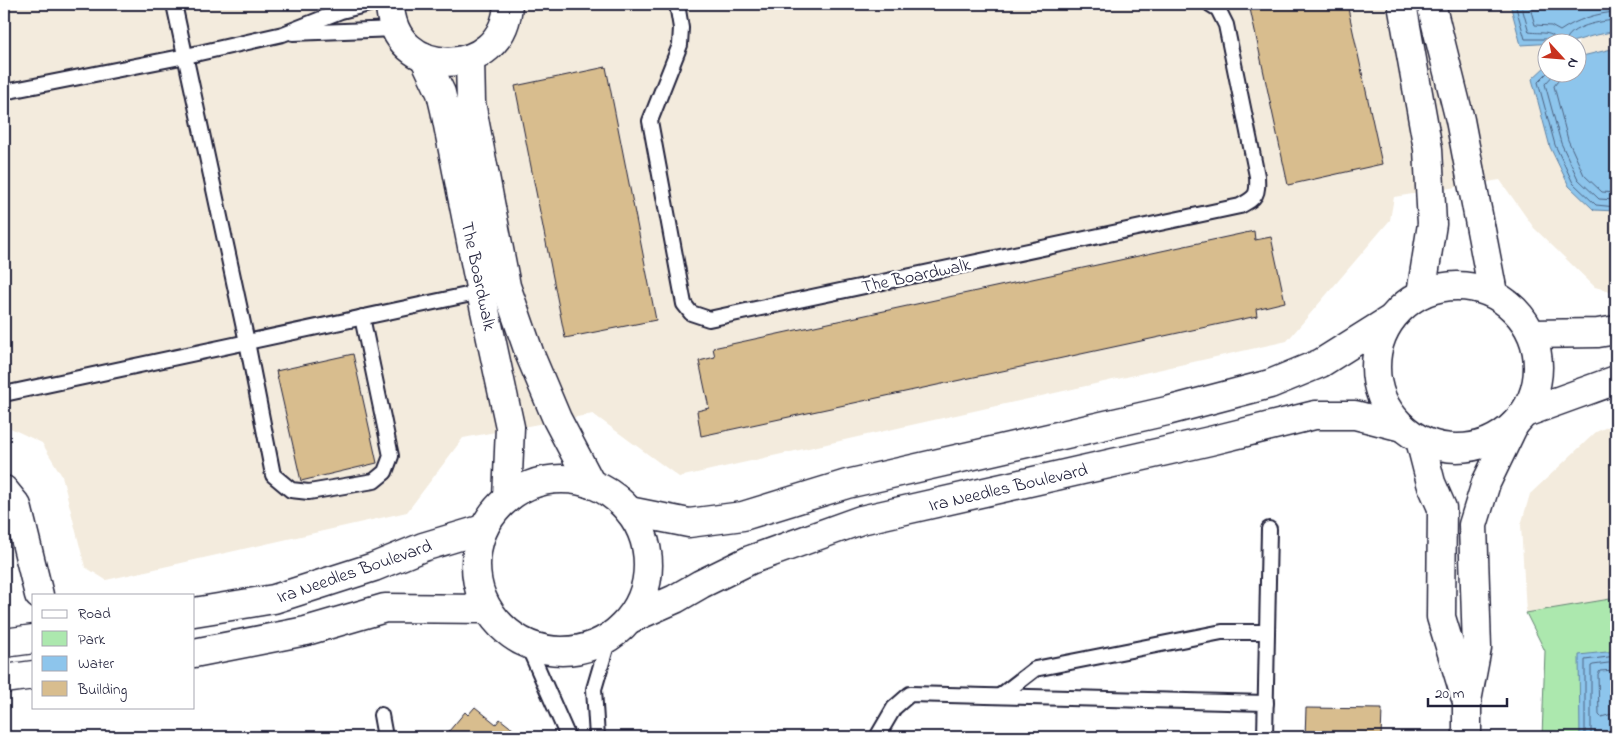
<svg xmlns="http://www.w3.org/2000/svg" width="1620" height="741" font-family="'Indie Flower',sans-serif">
	<rect width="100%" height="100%" fill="#fff"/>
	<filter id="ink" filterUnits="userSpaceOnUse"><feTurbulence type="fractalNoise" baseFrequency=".02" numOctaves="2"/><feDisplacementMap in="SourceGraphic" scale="10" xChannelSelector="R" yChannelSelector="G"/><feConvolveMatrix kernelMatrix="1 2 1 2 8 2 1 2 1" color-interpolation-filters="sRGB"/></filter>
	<g filter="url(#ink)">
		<g fill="#f3ebdd" fill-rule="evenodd">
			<path d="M4,4H1616V293L1595,287L1534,228L1500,180L1394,197L1390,220L1287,341L679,477L593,414L463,438L407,512L106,580L85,567L62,476L42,443L4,425ZM1548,42H1578V72H1548Z"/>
			<path d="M1616,423V598L1526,613L1521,525L1530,494L1596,432Z"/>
		</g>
		<path fill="#ace8ae" stroke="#678574" d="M1616,598V737H1542L1545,651L1526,613Z"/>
		<g fill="#8dc5ec" stroke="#6284a5">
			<path d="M1510,4H1616V31L1592,36L1572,42L1521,45Z"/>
			<path d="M1616,48V211L1594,210L1569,186L1550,147L1532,79L1547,65L1548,72H1578V57Z"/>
			<path d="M1616,651V731L1611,733V737H1580L1579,655Z"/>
		</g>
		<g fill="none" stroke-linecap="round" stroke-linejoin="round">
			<g stroke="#4d6382" stroke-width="1">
				<path d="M1515,4L1525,39H1547L1552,42"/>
				<path d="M1521,4L1529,32C1541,34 1552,30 1558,42"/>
				<path d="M1529,4L1535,25L1551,26L1560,31C1576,20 1597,13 1616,12"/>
				<path d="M1566,42C1568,26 1602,21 1616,20"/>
				<path d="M1548,72L1538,82L1555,145L1573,183L1596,205L1616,207"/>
				<path d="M1556,72L1545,84L1561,143L1578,179L1599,199L1616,200"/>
				<path d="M1565,72L1554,86L1568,140L1584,175L1602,192L1616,193"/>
				<path d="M1616,670L1600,671L1598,674L1599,715L1601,717L1616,713"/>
				<path d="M1585,737V660L1616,656"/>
				<path d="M1591,737V666L1593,665L1616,662"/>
			</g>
		</g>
		<g fill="#d8bd8e" stroke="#22223b">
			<path d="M1249,4H1347L1382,164L1288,185Z"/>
			<path d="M606,67L656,320L565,338L515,86Z"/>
			<path d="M1254,231L1255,240L1271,237L1285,302L1256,309L1257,316L701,436L697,411L709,408L699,361L715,357L713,348Z"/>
			<path d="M353,354L377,463L301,481L276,371Z"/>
			<path d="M475,707L496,724L500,719L523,737H444L465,712L468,715Z"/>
			<path d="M1306,708L1382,709L1381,737H1305Z"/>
		</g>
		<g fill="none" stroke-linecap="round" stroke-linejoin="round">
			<defs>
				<g id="lane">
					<path d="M174,4L247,342L273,475L291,490L309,492L374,481L385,472L391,456L362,317"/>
					<path d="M677,4L681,28L680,45L650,121L684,304L691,313L709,319L1240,206C1257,197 1258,195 1257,176L1226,25L1218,9L1210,4"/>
					<path d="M293,33L395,29"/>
					<path d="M4,92L186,56L283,34L341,11L369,4"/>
					<path d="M4,394L481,292"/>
					<path d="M528,646L568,737"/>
					<path d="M1000,696L1035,669L1222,632H1267"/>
					<path d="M381,715L385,737"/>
					<path d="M597,737L594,689L609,638"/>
					<path d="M877,737L894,708L910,694L1266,703"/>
					<path d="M1265,737L1269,529"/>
				</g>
				<g id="street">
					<path d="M390,4C392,81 504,81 508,4"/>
					<path d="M1402,4L1428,149L1432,224L1421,294"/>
					<path d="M1431,4L1460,120L1493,293"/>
					<path d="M424,57L441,93L445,110L481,292L510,427L507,499"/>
					<path d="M470,59L471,103L506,286L530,355L557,419L591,484"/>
					<path d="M4,490L17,506L39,595"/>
				</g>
				<g id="secondary">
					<circle cx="1457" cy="367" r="81"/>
					<path d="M1532,334L1598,333L1616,330"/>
					<path d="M1525,413L1616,380"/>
					<path d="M1420,440L1431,483L1442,508L1441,617L1465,696"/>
					<circle cx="562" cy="565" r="86"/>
					<path d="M629,511L689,523L743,516L847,484L1167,411L1270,384L1321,363L1391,319"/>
					<path d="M194,612L274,599L374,567L423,547L483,529"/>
					<path d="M630,619L675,599L701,584L750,560L861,520L1210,441L1315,415H1355L1402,427"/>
					<path d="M4,643L34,639"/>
					<path d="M194,653L306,631L385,608L487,609"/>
					<path d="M4,679L34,675"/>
					<path d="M1467,737V701L1477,648L1473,525L1486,483L1514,425"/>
				</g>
			</defs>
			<use href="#lane" stroke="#22223b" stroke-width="18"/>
			<use href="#street" stroke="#22223b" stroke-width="31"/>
			<use href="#secondary" stroke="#22223b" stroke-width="31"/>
			<use href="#lane" stroke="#fff" stroke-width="14"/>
			<use href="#street" stroke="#fff" stroke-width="28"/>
			<use href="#secondary" stroke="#fff" stroke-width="28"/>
		</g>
	</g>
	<g text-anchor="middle" stroke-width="4.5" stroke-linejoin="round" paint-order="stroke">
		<g font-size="18" fill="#22223b" stroke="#fff">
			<text transform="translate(916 275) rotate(-12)" y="6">The Boardwalk</text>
			<text transform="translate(479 276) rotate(78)" y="6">The Boardwalk</text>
			<text transform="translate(1008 487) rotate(-13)" y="6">Ira Needles Boulevard</text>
			<text transform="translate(354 571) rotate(-19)" y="6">Ira Needles Boulevard</text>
		</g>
	</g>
	<rect width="1620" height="741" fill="none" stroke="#fff" stroke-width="20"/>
	<rect x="10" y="10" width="1600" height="721" fill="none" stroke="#22223b" stroke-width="2" filter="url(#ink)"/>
	<rect x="32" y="594" width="162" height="115" fill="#ffffff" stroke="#a7a7b1"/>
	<rect x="42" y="610" width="25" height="8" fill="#ffffff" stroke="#a7a7b1"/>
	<text x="78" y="618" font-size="15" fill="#22223b">Road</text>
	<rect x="42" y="631" width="25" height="15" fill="#ace8ae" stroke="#a7a7b1"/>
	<text x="78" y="644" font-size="15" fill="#22223b">Park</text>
	<rect x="42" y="656" width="25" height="15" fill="#8dc5ec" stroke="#a7a7b1"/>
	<text x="78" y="668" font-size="15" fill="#22223b">Water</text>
	<rect x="42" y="681" width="25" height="15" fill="#d8bd8e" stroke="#a7a7b1"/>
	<text x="78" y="694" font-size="15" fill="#22223b">Building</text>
	<g transform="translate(1562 58) rotate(116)"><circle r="24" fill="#ffffff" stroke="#a7a7b1"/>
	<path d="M0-4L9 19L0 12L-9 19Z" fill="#c8321e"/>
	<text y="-8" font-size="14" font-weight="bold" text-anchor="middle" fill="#22223b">N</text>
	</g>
	<path d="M1428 698v8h79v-8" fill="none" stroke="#22223b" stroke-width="2.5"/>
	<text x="1435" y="698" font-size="15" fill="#22223b" stroke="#ffffff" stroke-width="4" paint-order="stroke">20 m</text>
</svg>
